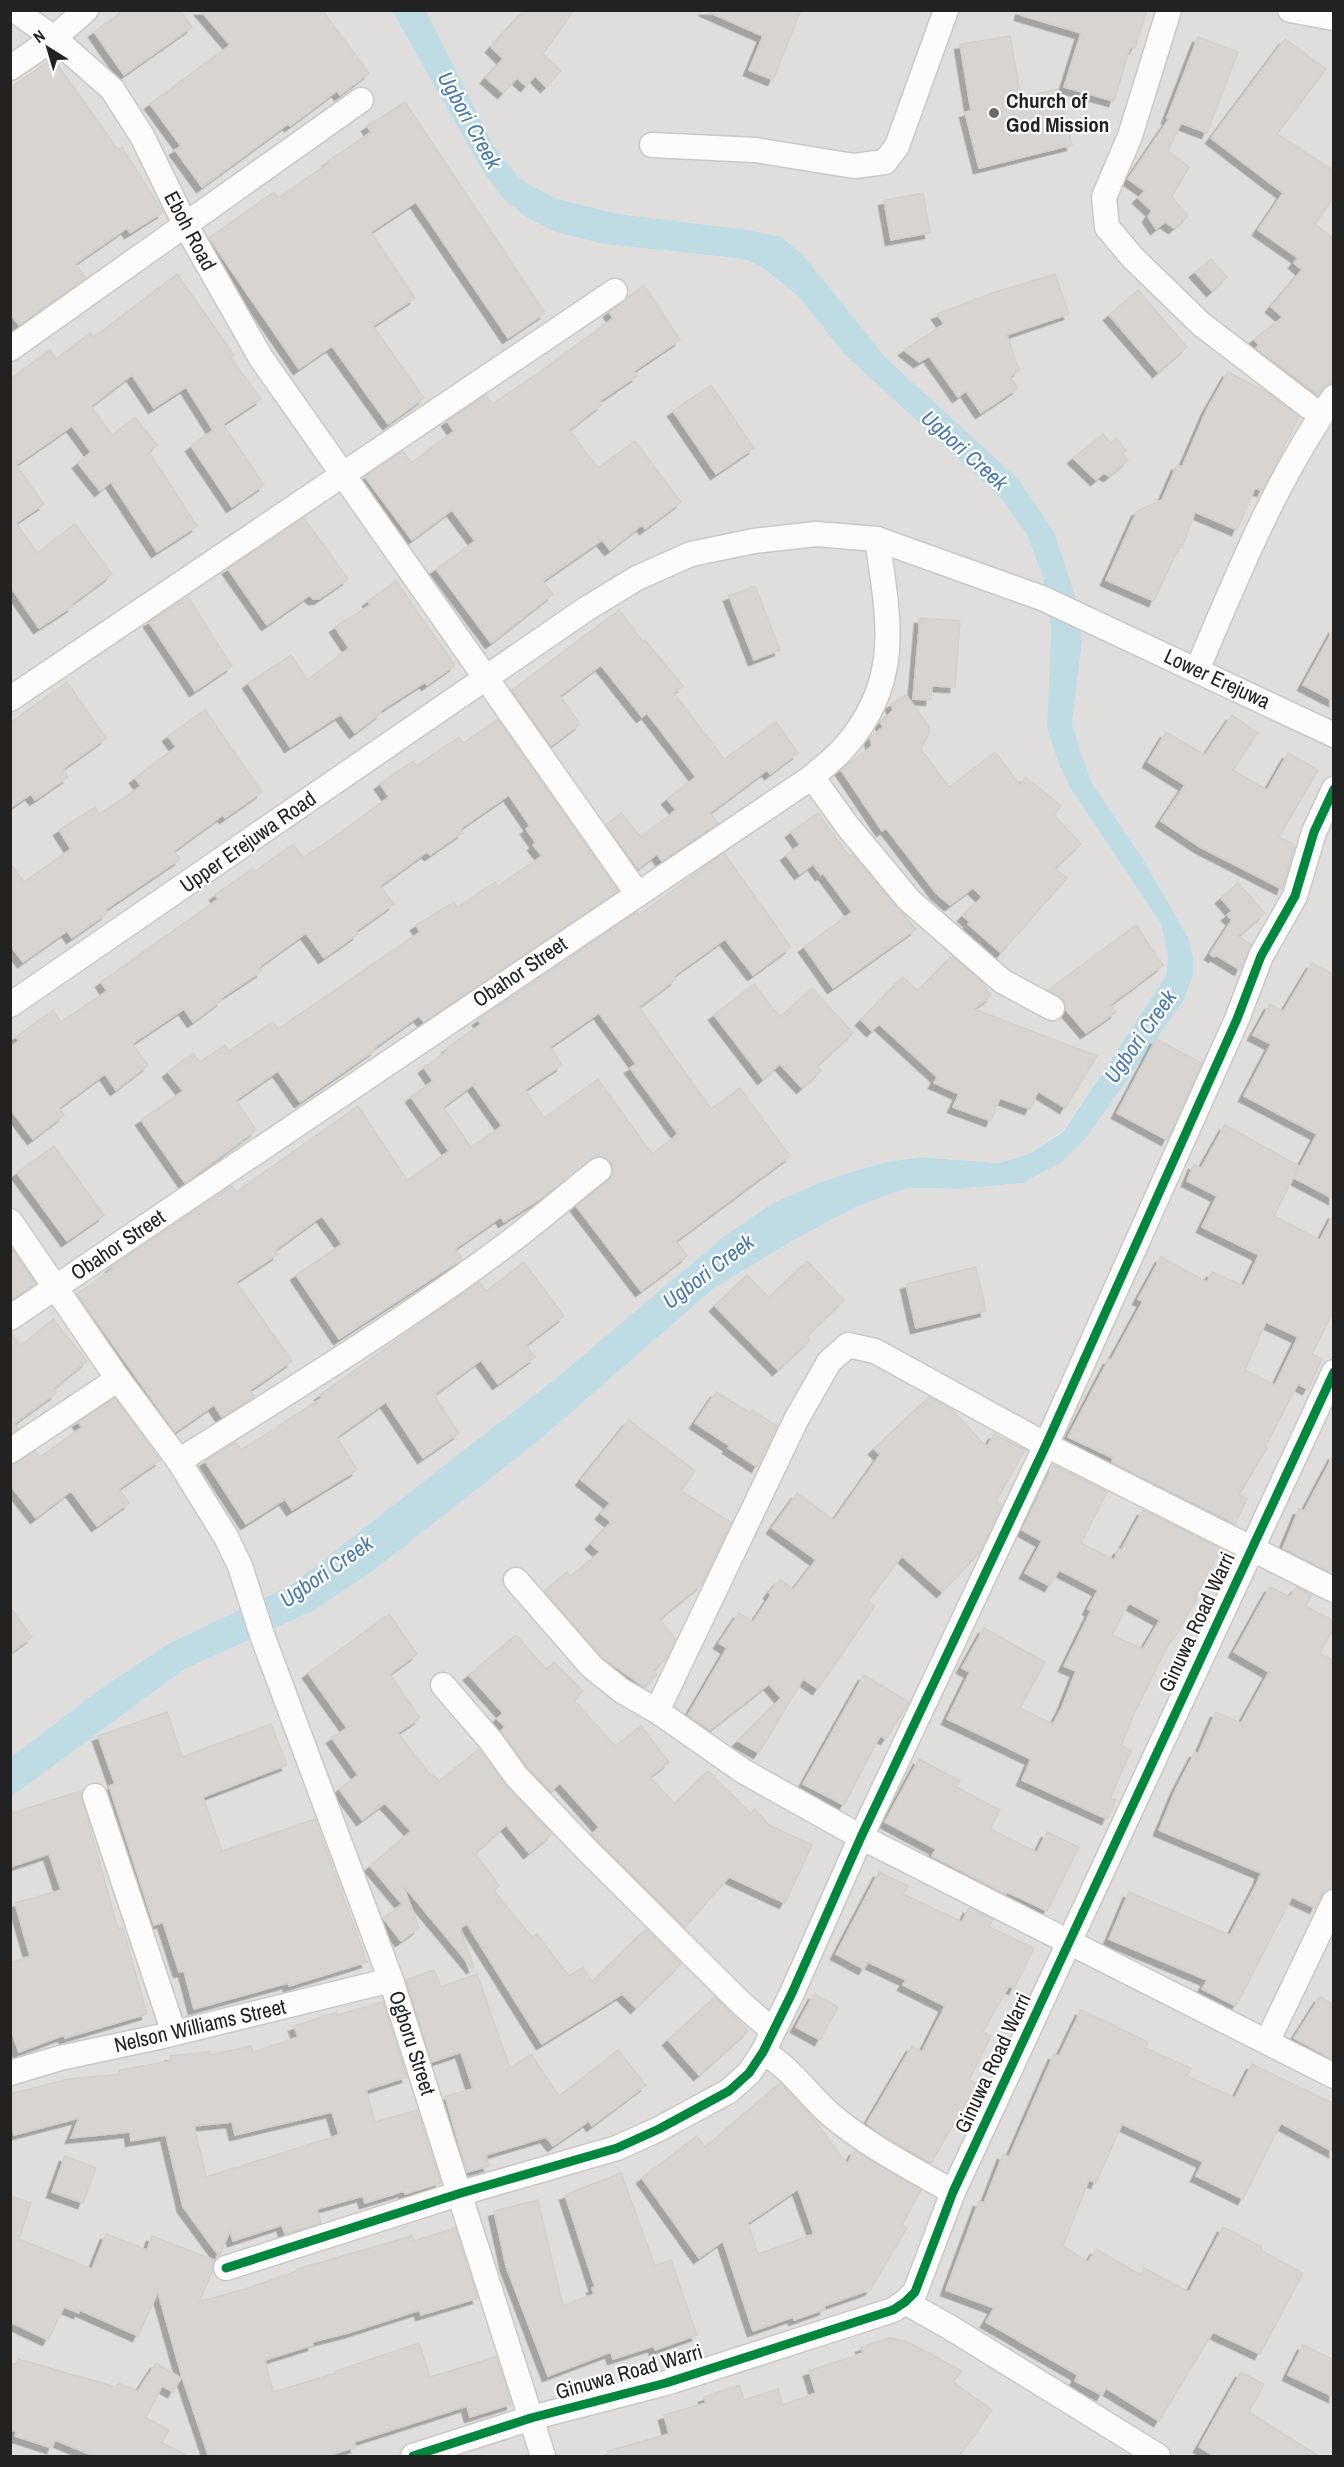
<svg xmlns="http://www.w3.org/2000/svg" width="1344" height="2467" font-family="'Archivo Narrow',sans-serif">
	<defs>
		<filter id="shadow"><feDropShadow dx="-5.5" dy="5.5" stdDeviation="0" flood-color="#0004"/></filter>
	</defs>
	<rect width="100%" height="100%" fill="#f0eeeb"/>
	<g fill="#dfdedc">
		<path d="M11,11H392L482,170L555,232L604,244L744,259L763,268L798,296L845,355L1001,498L1027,535L1043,577L1051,629L1047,727L1056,755L1069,786L1161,924L1168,957L1166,976L1063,1131L1029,1154L999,1163L919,1157L881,1163L832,1178L722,1238L555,1379L291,1585L168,1644L103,1687L11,1757Z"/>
		<path d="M426,11H1333V2456H11V1797L185,1669L313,1611L543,1437L713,1289L794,1240L860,1205L908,1188L959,1189L1022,1183L1086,1138L1184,1000L1193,976L1188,937L1143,859L1092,783L1082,757L1072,722L1082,642L1054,532L887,359L805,257L782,237L749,230L619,214L555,198L520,179L494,146Z"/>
	</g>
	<path fill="#bfdbe3" d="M392,11H426L494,146L520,179L555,198L619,214L749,230L782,237L805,257L887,359L1018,479L1054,532L1074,593L1082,642L1072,722L1082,757L1092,783L1143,859L1188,937L1193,956V976L1184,1000L1086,1138L1063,1161L1023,1183L959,1189L908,1188L860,1205L794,1240L713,1289L543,1437L374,1570L313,1611L185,1669L11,1797V1757L103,1687L168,1644L291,1585L555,1379L722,1238L773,1203L832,1178L881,1163L919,1157L999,1163L1029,1154L1063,1132L1166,976L1168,957L1161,924L1069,786L1056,756L1047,727L1051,629L1043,577L1027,535L1001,498L845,355L798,296L763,268L744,259L604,244L555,232L526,217L502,197L482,170Z"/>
	<g fill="#d7d4d2" stroke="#d3d0cc" stroke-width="1.5" fill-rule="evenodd" filter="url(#shadow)">
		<path d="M124,10H180L192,27L124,75L94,32Z"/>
		<path d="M200,10H322L369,73L340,95L337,91L290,126L288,124L202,187L175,150L181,146L150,104L230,45Z"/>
		<path d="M525,10H574L543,54L561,71L546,87L535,76L526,86L517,78L503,93L486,78L503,59L491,47Z"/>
		<path d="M704,10H801L773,80L749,70L763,36Z"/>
		<path d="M1021,10H1147L1135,48L1130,47L1114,101L1064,87L1081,33L1020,15Z"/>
		<path d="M1010,36L1021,98L1058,89L1072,145L979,168L965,112L971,111L960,44Z"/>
		<path d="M1198,37L1238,52L1207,133L1181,123L1168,151L1189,167L1172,197L1188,216L1174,228L1165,222L1156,229L1148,217L1152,211L1138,198L1145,191L1128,179L1169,119L1167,118Z"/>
		<path d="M1285,39L1326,69L1277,134L1334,171V197L1315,224L1334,239V383L1327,385L1318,395L1256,348L1259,345L1254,339L1283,317L1271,307L1302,270L1294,263L1298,258L1258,230L1283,193L1211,138Z"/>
		<path d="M53,58L118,150L122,147L163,212L130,233L127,228L75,264L86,278L19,325L10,314V88Z"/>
		<path d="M405,102L545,313L508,338L416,202L371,232L415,298L373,326L424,398L388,424L332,346L299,369L209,238L274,192L278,198L329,163L328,161L371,132L367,126Z"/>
		<path d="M923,193L930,233L891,240L884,200Z"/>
		<path d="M1211,259L1227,277L1212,291L1195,272Z"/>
		<path d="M177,274L234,355L230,357L261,399L223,424L264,485L232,507L191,446L213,430L186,387L154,408L132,375L91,406L112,435L135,417L157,445L149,452L197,526L157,552L111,482L100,491L78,463L91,452L72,426L16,465L44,504L16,523L37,553L75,524L112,574L72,604L73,606L39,628L10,586V379L50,350L56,359L90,333L94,337Z"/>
		<path d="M1055,274L1069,314L1007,335L1019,370L1010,377L1018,388L981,413L966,391L958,397L929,356L919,362L904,350L944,324L937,314L995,292Z"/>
		<path d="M644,285L680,340L634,371L637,376L600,401L602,404L569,430L598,468L635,441L681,502L645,529L642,525L610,550L602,540L543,581L553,594L491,643L436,569L475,541L452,510L412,540L365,477L403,451L411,463L454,431L447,421L486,395L492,404L530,379L613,318L609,312Z"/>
		<path d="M1138,290L1187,347L1158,372L1109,315Z"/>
		<path d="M1228,372L1268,393L1299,417L1262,491L1255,488L1237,530L1195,512L1182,548L1179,547L1154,601L1106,580L1137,511L1162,500L1177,465L1182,467L1207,409Z"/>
		<path d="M711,385L754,448L716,474L673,411Z"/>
		<path d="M1103,434L1111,443L1116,438L1126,450L1122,454L1128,460L1109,476L1104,473L1096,480L1073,458Z"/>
		<path d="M304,518L348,579L319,599H313L310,595L267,625L228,569Z"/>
		<path d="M396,581L455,665L427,685L425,682L380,711L381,713L355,733L341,714L290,747L248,683L291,655L307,680L349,648L335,627L370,605L368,601Z"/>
		<path d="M755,586L780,650L754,660L729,596Z"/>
		<path d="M188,597L232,666L195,691L149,622Z"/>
		<path d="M619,610L643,642L645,640L683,686L674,693L724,759L776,722L798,753L770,774L767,770L710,813L718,823L662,861L657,854L638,869L606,825L621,813L641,837L676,810L667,799L696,777L647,713L642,717L601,665L560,696L580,724L551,746L512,690Z"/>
		<path d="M920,618L960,621L955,687L932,686L931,700L913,699Z"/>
		<path d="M1334,629V701L1303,685Z"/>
		<path d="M67,682L106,738L63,769L68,777L35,800L31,794L10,808V723Z"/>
		<path d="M906,695L929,726V733L921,749L949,787L995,752L1020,785L1026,777L1061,806L1054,815L1081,844L1055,868L1067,878L1001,953L968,924L970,922L963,916L982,897L973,888L950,905L936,893L886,828L882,831L841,770L872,746L870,738L883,727L881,723L893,710L891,704Z"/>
		<path d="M205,710L262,792L225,818L223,815L174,851L180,859L105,910L107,913L72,938L67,931L23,962L10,945V863L24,882L71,849L59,830L95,807L99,814L141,786L135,778L176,747L168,736Z"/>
		<path d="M1232,715L1258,733L1233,770L1267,790L1288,753L1318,770L1279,837L1295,845L1282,889L1200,847L1161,821L1185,785L1148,762L1166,732L1205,755Z"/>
		<path d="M498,719L618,891L424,1022L419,1016L374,1048L375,1050L300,1102L278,1071L236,1100L256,1130L185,1183L141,1120L183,1091L168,1072L193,1053L200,1062L225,1045L229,1051L273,1022L278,1029L420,932L416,925L454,902L457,908L495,882L498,886L542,856L533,845L536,843L526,829L530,826L509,795L460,829L463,832L430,855L427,852L380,886L394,904L356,931L358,934L324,958L306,933L259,967L262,971L221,998L222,1000L193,1022L184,1009L132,1044L148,1065L116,1090L105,1074L59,1108L64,1115L33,1139L10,1109V1047L19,1041L16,1037L53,1010L61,1022L107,991L101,982L218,899L215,895L252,869L254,872L293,844L303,858L341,832L389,797L380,784L413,761L416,766L459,737L463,743Z"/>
		<path d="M818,813L849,856L852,854L916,929L833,988L804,947L852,912L823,873L821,875L813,864L800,874L786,855L800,845L791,832Z"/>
		<path d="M724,853L791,947L753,975L725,939L674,976L676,979L639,1007L711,1109L740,1088L790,1156L676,1241L687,1256L641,1291L576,1206L608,1181L612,1175L613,1167L610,1161L604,1157L596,1156L543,1197L504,1222L501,1217L455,1249L462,1259L339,1339L296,1275L342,1244L322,1216L275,1250L278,1254L236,1282L292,1361L250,1390L254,1397L222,1417L214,1405L175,1432L77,1294L113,1269L111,1267L232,1186L236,1192L358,1106L407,1180L449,1151L411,1097L433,1081L424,1068L448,1050L447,1048L481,1024L478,1020L637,912L639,915ZM599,1013L636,1064L630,1068L678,1134L652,1154L598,1079L544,1118L525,1090L562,1065L550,1047ZM473,1085L502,1126L471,1147L443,1107Z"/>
		<path d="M1238,883L1265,913L1238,936L1251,945L1240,970L1216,955L1214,957L1210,954L1232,920L1227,915L1232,911L1221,898Z"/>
		<path d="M1136,925L1163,965L1110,1005L1116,1012L1086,1033L1066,1010L1064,1000L1048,990Z"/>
		<path d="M952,956L982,982L991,996L974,1009L1097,1056L1065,1108L1038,1091L1030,1109L1000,1098L991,1121L953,1107L959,1094L934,1083L937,1077L879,1024L872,1031L861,1020L903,977L918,991Z"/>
		<path d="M1312,963L1334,975V1199L1294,1178L1317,1134L1244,1096L1271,1044L1253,1035L1270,1004L1283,1012Z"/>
		<path d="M754,984L780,1017L812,988L853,1033L817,1066L821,1071L802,1088L780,1064L763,1079L714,1015Z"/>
		<path d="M1156,1039L1202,1063L1167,1140L1117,1113Z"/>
		<path d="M1225,1125L1299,1166L1274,1216L1320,1240L1334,1213V1310L1312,1354L1322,1359L1308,1389L1298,1384L1265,1447L1267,1448L1239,1495L1247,1499L1235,1524L1112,1462L1113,1458L1068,1437L1109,1359L1111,1360L1143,1301L1138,1299L1161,1257L1207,1282L1212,1272L1244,1286L1259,1255L1202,1227L1217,1196L1187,1181L1194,1164L1201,1168ZM1266,1322L1298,1337L1275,1385L1245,1370Z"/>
		<path d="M54,1146L104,1215L67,1241L17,1173Z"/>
		<path d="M10,1247L36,1284L10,1300Z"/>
		<path d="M807,1261L844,1300L807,1336L810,1340L778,1370L715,1306L747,1275L769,1298Z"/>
		<path d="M524,1262L564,1316L526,1345L535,1357L498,1384L481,1360L434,1395L459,1433L423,1458L386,1402L337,1437L357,1470L292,1510L285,1499L246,1524L205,1461L236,1442L241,1450L322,1398L320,1395L479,1282L486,1291Z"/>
		<path d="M976,1267L986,1311L916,1328L906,1284Z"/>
		<path d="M53,1319L87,1361L53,1389L56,1393L14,1424L18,1429L10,1434V1332L21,1346Z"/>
		<path d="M716,1392L750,1413L752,1410L777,1426L757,1467L728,1448L730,1446L695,1423Z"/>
		<path d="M929,1397L952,1410L987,1447L994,1434L1025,1450L996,1501L1002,1506L979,1553L942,1592L902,1556L868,1601L875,1606L818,1689L803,1679L759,1753L738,1741L781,1698L769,1684L710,1730L688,1715L727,1648L719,1643L739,1613L753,1622L771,1595L769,1593L780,1579L793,1590L816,1560L772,1528L797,1493L834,1520L880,1455L874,1449Z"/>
		<path d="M115,1398L160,1460L119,1489L129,1503L97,1526L71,1491L36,1518L10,1485V1465L35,1451L40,1457L82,1427L78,1422Z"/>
		<path d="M629,1420L695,1471L681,1491L731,1522L702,1584L659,1619L676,1639L665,1660L653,1671L657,1675L644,1687L602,1657L544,1591L567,1572L571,1576L600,1552L591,1544L611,1522L601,1514L610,1503L581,1480Z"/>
		<path d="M1334,1454V1574L1283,1548L1299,1509L1304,1511Z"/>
		<path d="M1053,1465L1107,1492L1081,1543L1114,1560L1119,1549L1121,1550L1143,1510L1221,1549L1195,1598L1197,1599L1173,1640L1171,1639L1133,1716L1121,1746L1131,1751L1110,1798L1116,1800L1107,1819L1022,1780L1031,1759L947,1719L970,1672L962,1668L984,1628L1045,1662L1020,1708L1053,1724L1062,1707L1076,1671L1064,1666L1091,1611L1088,1609L1098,1590L1059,1570L1050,1586L1025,1573L1042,1541L1022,1530ZM1129,1603L1160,1620L1143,1649L1112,1635Z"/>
		<path d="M1270,1587L1290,1597L1297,1587L1312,1595L1305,1606L1334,1621V1627L1320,1653L1334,1661V1881L1330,1889L1321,1895L1315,1908L1292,1897L1236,2006L1202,1989L1207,1980L1109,1939L1129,1892L1230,1935L1258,1881L1261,1873L1159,1830L1175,1791L1195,1752L1198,1754L1216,1712L1241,1723L1269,1672L1234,1652Z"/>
		<path d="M10,1607L32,1637L10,1653Z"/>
		<path d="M389,1614L417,1654L390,1674L420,1718L398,1733L431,1776L433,1774L439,1781L479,1749L507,1787L552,1834L529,1853L506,1825L475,1853L499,1886L494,1891L532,1937L537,1934L569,1976L583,1967L592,1982L646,1929L681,1964L636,2008L622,1994L542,2044L467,1924L460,1928L474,1967L472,1968L403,1885L419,1928L401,1941L383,1918L402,1904L370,1866L411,1831L385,1803L362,1820L339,1789L358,1775L332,1738L347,1728L308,1673Z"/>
		<path d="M516,1635L547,1670L554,1662L583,1691L574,1700L615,1746L641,1726L669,1762L650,1777L675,1804L708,1771L750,1813L755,1809L769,1825L812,1845L785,1903L729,1877L685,1927L599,1842L592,1834L599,1827L560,1783L551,1791L528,1768L501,1731L505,1727L497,1719L503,1713L469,1675Z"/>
		<path d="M864,1675L909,1702L886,1739L880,1736L844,1805L803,1784Z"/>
		<path d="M167,1712L182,1757L271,1724L287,1765L203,1797L222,1851L315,1819L367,1962L289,1986L288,1983L194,2009L184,1971L179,1972L163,1922L154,1925L109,1786L115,1784L98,1736Z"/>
		<path d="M919,1759L960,1781L956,1787L1000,1810L990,1829L1037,1852L1047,1832L1079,1847L1047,1911L1007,1892L1006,1894L932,1856L936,1849L885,1822Z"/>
		<path d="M80,1791L118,1929L123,1928L147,2014L65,2038L64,2035L19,2052L10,2028V1963L30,1956L15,1903L61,1890L49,1854L10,1867V1814Z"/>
		<path d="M879,1872L908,1886L903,1894L962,1922L969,1908L993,1919L989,1927L1034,1948L1014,1989L1009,1986L983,2032L991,2036L969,2080L977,2084L931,2163L882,2135L867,2123L912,2046L922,2052L945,2006L903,1985L906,1980L868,1962L864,1969L836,1954Z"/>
		<path d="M434,1970L441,1987L477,1974L510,2068L531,2054L559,2096L618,2050L646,2085L592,2126L589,2121L553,2146L546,2137L486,2155L489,2166L467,2172L445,2096L473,2089L461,2052L432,2062L406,1980Z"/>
		<path d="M814,1994L838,2007L820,2040L796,2027Z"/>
		<path d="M715,1997L748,2031L699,2075L668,2040Z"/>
		<path d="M1320,1997L1334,2005V2060L1294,2038Z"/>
		<path d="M383,2002L407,2077L366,2090L375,2122L417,2110L441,2183L405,2194L404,2191L365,2203L363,2196L317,2209L321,2223L285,2234L282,2225L233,2241L230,2231L219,2256L183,2207L166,2135L131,2141L130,2132L71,2138L79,2118L14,2135L10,2119V2094L68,2079L120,2074L119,2070L171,2061L170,2056L210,2052V2055L251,2046L253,2052L298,2037L294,2026L337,2012V2015ZM332,2112L339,2135L206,2177L194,2126L232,2122L235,2135Z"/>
		<path d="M1081,2010L1148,2042L1145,2048L1191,2068L1187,2076L1235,2098L1252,2064L1334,2104V2152L1281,2123L1243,2199L1196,2176L1203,2162L1122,2124L1096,2183L1089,2180L1063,2246L1088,2262L1096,2249L1141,2275L1144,2268L1189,2292L1223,2227L1262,2247L1260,2250L1303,2273L1260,2354L1213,2332L1159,2421L1106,2388L1102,2395L1075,2381L1078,2375L986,2322L994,2308L946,2290L979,2201L984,2203L1003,2154L1009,2157L1054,2054L1059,2056Z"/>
		<path d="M780,2083L812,2117L847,2164L855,2150L921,2190L902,2225L907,2228L870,2290L824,2306L825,2309L794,2320L793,2317L753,2331L723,2241L699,2258L642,2178L697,2136L705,2147ZM798,2189L814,2234L758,2254L748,2223Z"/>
		<path d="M65,2156L96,2168L83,2203L52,2192Z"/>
		<path d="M621,2173L655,2266L671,2260L697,2335L655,2350L654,2346L613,2359L611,2352L548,2376L506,2266L494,2211L538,2200L563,2306L594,2294L592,2288L595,2287L565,2195Z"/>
		<path d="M10,2196L31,2203L19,2239L92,2269L106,2234L147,2250L152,2236L214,2260L212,2272L199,2302L248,2288L297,2271V2269L412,2236L414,2241L455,2228L478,2298L421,2315L420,2310L348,2333L312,2342L313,2345L265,2360L273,2392L337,2373L336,2371L419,2343L430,2377L496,2357L512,2404L470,2417L467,2406L354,2442L356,2447L323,2457H209L182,2377L158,2292L138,2336L80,2310L79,2313L64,2307L48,2340L10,2322Z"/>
		<path d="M889,2338L906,2341L962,2371L953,2382L992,2410L959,2457H609L608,2451L669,2434L664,2415L706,2403L704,2397L739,2385L744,2400L778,2389L782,2405L816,2393L809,2371L863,2353L861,2347Z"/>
		<path d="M1303,2345L1334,2360V2397L1288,2375Z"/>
		<path d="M18,2359L116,2387L118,2383L138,2391L156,2363L181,2378L173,2392L162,2386L146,2418L169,2430L162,2443L190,2457H96L55,2440L52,2448L15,2436L17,2431L10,2430V2363L16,2364Z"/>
		<path d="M1241,2372L1264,2384L1249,2412L1320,2457H1216L1199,2447Z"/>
	</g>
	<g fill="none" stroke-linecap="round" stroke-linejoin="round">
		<defs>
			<g id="minor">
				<path d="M14,10L54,38L112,89L142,136L186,226L261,358L637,893"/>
				<path d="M1169,10L1130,136L1104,197L1107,227L1132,257L1201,324L1320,415"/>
				<path d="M1290,10L1334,18"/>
				<path d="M10,68L54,38L86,10"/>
				<path d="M652,145L755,150L854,166L885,162L897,146L946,10"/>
				<path d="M10,349L361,100"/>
				<path d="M1197,670C1237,577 1275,480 1334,397"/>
				<path d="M10,699L615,291"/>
				<path d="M812,777L849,828L909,900L1002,981L1052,1008"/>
				<path d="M10,1005L586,609L637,578L691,554L754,541L816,534L877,539L1042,598L1334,735"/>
				<path d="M10,1221L118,1379L179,1461L226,1537L240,1566L262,1635L391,1980L543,2456"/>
				<path d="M10,1318L812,777C822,768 834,759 843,749C903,682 889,620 877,539"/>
				<path d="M10,1451L118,1379"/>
				<path d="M179,1461C289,1391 402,1323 507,1244C538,1221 568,1194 599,1170"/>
				<path d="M516,1580L592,1667L622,1691L657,1711L743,1771L861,1837L1334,2076"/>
				<path d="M443,1685L491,1741L517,1777L589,1852L742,2004L772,2030"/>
				<path d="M657,1711L796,1420L829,1362L848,1345L875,1351L1046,1445L1334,1590"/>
				<path d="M95,1796L174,2033"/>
				<path d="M1267,2042L1334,1902"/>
				<path d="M763,2052C791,2068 807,2094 831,2115C868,2146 911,2168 953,2192"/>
				<path d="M10,2073L60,2058L163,2036L391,1980"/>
				<path d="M226,2268L461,2193L617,2148L659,2129L729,2091L749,2073L763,2052L792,1993L861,1837L1046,1445L1237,1019L1261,956L1295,896L1314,832L1334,789"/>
				<path d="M905,2302L951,2328L1158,2456"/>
				<path d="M413,2456L531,2418L666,2383L893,2310L905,2302L915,2292L953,2192L1334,1372"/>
			</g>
		</defs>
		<use href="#minor" stroke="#c9c8c7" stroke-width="27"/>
		<use href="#minor" stroke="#fdfcfc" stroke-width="24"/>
		<defs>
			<g id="cycleway">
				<path d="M226,2268L461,2193L617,2148L659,2129L729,2091L749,2073L763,2052L792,1993L861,1837L1046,1445L1237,1019L1261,956L1295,896L1314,832L1334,789"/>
				<path d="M413,2456L531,2418L666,2383L893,2310L905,2302L915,2292L953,2192L1334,1372"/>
			</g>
		</defs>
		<use href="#cycleway" stroke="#fff" stroke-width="13"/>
		<use href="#cycleway" stroke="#00873e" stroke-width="9"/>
	</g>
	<circle fill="#6a6968" stroke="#fff" stroke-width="2" cx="994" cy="113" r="6"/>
	<g text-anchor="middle" stroke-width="4.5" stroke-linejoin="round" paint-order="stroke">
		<g font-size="21" font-weight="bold" fill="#222" stroke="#fff" text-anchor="start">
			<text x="1006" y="108">Church of<tspan x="1006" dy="24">God Mission</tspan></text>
		</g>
		<g font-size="21" fill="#222" stroke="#fff">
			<text transform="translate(190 231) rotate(62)" y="7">Eboh Road</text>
			<text transform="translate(1217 679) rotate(25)" y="7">Lower Erejuwa</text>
			<text transform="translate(248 842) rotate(-35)" y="7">Upper Erejuwa Road</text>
			<text transform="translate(520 972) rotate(-34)" y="7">Obahor Street</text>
			<text transform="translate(118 1245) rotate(-34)" y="7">Obahor Street</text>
			<text transform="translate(1197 1622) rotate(-65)" y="7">Ginuwa Road Warri</text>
			<text transform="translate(200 2026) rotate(-13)" y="7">Nelson Williams Street</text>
			<text transform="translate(412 2043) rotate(72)" y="7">Ogboru Street</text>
			<text transform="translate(993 2063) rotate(-65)" y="7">Ginuwa Road Warri</text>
			<text transform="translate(629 2372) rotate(-16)" y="7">Ginuwa Road Warri</text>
		</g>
		<g font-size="22" font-style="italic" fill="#4a7aab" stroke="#fff">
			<text transform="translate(470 120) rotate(61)" y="8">Ugbori Creek</text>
			<text transform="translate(965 450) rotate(42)" y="8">Ugbori Creek</text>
			<text transform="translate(1140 1036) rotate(-55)" y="8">Ugbori Creek</text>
			<text transform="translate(708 1271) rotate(-37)" y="8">Ugbori Creek</text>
			<text transform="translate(326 1571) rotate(-35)" y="8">Ugbori Creek</text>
		</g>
	</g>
	<rect width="1344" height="2467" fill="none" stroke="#222222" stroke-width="24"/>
	<g transform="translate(48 48) rotate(323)" stroke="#ffffff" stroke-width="4.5" paint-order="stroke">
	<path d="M0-4.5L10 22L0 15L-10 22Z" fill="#222222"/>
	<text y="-9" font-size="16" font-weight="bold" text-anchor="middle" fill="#222222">N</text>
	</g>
</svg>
